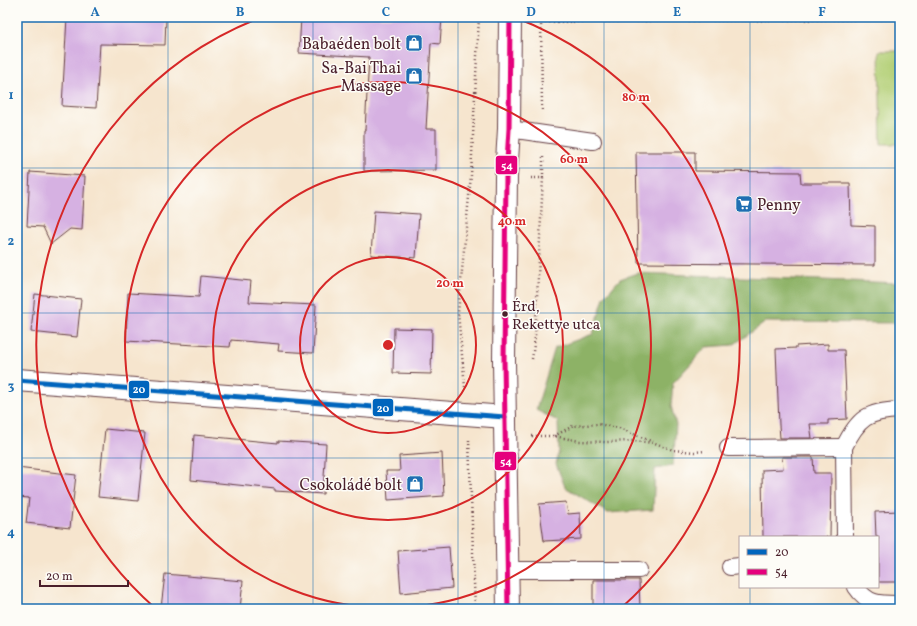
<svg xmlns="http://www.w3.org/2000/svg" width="917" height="626" font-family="Vollkorn,serif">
	<rect width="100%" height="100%" fill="#fdfcf7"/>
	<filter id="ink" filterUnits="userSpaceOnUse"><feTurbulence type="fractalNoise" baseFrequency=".025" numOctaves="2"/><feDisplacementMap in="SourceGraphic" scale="8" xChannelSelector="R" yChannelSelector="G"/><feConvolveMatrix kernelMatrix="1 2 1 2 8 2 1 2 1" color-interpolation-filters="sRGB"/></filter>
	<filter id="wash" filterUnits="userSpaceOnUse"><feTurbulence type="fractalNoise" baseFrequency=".012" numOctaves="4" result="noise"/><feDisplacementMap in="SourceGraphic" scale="16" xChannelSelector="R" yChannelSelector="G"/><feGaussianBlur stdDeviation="0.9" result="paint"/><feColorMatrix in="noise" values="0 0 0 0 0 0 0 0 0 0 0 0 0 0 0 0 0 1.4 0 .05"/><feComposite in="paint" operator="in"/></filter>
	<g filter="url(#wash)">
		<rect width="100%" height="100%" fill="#f6e5ce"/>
		<path fill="#b2cf75" stroke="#7e7750" d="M879,51H900V144H881Z"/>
		<path fill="#8db266" stroke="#6c6848" d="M637,273L900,283V323L766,322L733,345L706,347L673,383L671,406L676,425L673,466L655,469L653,510L608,513L565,487L556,464L559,451L558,421L536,410L555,348L593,334L604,297L620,279Z"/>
		<g id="blocks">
			<g fill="#d6b1e2">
				<path d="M67,17H166L165,45L100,44L96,108L62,106Z"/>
				<path d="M301,17H442L440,44L431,43L426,129H436V170L364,171V130H365L369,57L299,53Z"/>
				<path d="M636,152H695V171L800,172L801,183H850L851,225L875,226V265L638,263Z"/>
				<path d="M30,172L85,176L82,230L70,229L51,244L43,227L27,226Z"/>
				<path d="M374,211L419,214L416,258L371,255Z"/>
				<path d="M201,276L251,281L249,302L316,305L313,353L278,351L279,344L231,340L230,347L126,341L128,293L199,297Z"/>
				<path d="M35,294L81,299L77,337L31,332Z"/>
				<path d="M394,328L432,329L431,374L393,373Z"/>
				<path d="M828,344V350H844L847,419L828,420V424H810L812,438H780L779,425L776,349L796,348V346Z"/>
				<path d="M105,429L145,433L138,501L98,497Z"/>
				<path d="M194,435L278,443V441L326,444L323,494L275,491V489L191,480Z"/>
				<path d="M442,453L444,496L388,500L386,471H400L399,456Z"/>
				<path d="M782,457H813L814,473H831L830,537H763L762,470L783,469Z"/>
				<path d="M17,468L76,475L70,528L26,523L29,498L17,497Z"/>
				<path d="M566,502L568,514L580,513L581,539L544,541L539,504Z"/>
				<path d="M900,511V582H878V537H876L875,512Z"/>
				<path d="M449,547L452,588L401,593L398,551Z"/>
				<path d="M165,574L243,581L240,609H174L161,608Z"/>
				<path d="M639,580L640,609H593V580Z"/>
			</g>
		</g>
	</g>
	<g filter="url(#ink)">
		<use href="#blocks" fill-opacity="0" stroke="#643d43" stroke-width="1"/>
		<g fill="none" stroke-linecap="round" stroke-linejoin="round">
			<defs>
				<g id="service">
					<path d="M509,129L593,141"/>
					<path d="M728,448L844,447"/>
					<path d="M845,537L844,447C858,418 868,411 900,410"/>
					<path d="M730,567L740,566"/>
					<path d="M508,570H639"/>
					<path d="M856,587C868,605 880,604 900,604"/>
				</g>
				<path id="minor" d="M17,380L505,417"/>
				<path id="secondary" d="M508,609L504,361L506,177L509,129L510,17"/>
			</defs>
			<use href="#service" stroke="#643d43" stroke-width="18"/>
			<use href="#minor" stroke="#643d43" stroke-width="24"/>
			<use href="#secondary" stroke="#643d43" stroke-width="24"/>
			<g stroke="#643d43" stroke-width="2.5" stroke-dasharray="1 3" stroke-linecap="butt">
				<path d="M541,17L542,110"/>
				<path d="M537,22L900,19"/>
				<path d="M531,178H543V157"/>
				<path d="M532,359L535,337L543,178"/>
				<path d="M465,387L458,313L471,175L479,17"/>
				<path d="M532,436H554L579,441L606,442L633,441L655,443L673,450L695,452L705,451"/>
				<path d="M554,436L573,426L598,424L619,428L653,442"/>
				<path d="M469,440L475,609"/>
			</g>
			<use href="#service" stroke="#fff" stroke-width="16"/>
			<use href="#minor" stroke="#fff" stroke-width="22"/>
			<use href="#secondary" stroke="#fff" stroke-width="22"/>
			<defs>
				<path id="bus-1" d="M17,380L505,417"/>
				<path id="bus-2" d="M508,609L504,361L506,177L509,129L510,17"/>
			</defs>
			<use href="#bus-1" stroke="#fdfcf7" stroke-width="8"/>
			<use href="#bus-2" stroke="#fdfcf7" stroke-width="8"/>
			<use href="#bus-1" stroke="#0065bd" stroke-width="5"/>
			<use href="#bus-2" stroke="#e5007d" stroke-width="5"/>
		</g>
	</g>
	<path fill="none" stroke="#1f6fb2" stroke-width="1" stroke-opacity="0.55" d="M168,17V609M313,17V609M458,17V609M604,17V609M750,17V537M17,168H900M17,313H900M17,458H900M750,587V609"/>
	<g fill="none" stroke="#d62828" stroke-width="2">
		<circle cx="388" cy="345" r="88"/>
		<circle cx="388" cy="345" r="175"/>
		<circle cx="388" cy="345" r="263"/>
		<path d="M155 608A351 351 0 0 1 262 17M514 17A351 351 0 0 1 621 608"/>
	</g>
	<defs>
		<symbol id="shop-square" viewBox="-11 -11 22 22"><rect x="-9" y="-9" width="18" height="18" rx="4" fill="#1f6fb2" stroke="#fdfcf7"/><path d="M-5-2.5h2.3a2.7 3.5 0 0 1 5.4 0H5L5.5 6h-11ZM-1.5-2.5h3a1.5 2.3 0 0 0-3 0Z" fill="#fff"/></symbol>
		<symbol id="supermarket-square" viewBox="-11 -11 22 22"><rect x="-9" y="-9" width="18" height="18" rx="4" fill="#1f6fb2" stroke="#fdfcf7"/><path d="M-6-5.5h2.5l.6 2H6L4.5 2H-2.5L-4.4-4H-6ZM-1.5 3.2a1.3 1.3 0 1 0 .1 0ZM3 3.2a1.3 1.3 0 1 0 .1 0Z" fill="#fff"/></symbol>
	</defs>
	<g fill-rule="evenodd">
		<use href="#shop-square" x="404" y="33" width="20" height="20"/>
		<use href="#shop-square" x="404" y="66" width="20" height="20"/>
		<use href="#supermarket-square" x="734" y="194" width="20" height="20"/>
		<use href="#shop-square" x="405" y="474" width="20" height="20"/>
	</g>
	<circle fill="#4a1f2b" stroke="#fdfcf7" stroke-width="1.5" cx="505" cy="314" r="3.5"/>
	<g text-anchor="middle" stroke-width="3" stroke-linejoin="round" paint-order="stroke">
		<g font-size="15" fill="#4a1f2b" stroke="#fdfcf7" text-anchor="start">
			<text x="512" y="311">Érd,<tspan x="512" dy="18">Rekettye utca</tspan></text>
		</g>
		<g font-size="16" fill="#4a1f2b" stroke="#fdfcf7" text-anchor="end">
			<text x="401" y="49">Babaéden bolt</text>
			<text x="401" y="73">Sa-Bai Thai<tspan x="401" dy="18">Massage</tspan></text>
			<text x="757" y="210" text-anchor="start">Penny</text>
			<text x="402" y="490">Csokoládé bolt</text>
		</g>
	</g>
	<circle cx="388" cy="345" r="6" fill="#d62828" stroke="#fdfcf7" stroke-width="2"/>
	<g font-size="12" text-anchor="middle" font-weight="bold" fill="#d62828" stroke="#fdfcf7" stroke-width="3" stroke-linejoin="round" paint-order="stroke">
		<text x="636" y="101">80 m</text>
		<text x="574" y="163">60 m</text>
		<text x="512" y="225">40 m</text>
		<text x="450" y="287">20 m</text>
	</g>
	<g stroke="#fdfcf7" stroke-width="1.5">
		<rect x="495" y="155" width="23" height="20" rx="4" fill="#e5007d"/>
		<rect x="128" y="380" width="22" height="19" rx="4" fill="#0065bd"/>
		<rect x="372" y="398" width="22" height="19" rx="4" fill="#0065bd"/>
		<rect x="494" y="451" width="23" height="20" rx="4" fill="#e5007d"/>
	</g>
	<g font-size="11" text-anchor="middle" font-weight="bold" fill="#fff">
		<text x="507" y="169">54</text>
		<text x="139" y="393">20</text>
		<text x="383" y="412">20</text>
		<text x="506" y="465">54</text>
	</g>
	<rect width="917" height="626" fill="none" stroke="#fdfcf7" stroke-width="44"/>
	<rect x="739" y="536" width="140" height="52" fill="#fdfcf7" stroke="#b5a4a5"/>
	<rect x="747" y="549" width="20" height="6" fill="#0065bd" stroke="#b5a4a5"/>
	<text x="775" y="556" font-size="12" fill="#4a1f2b">20</text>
	<rect x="747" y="569" width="20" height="6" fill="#e5007d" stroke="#b5a4a5"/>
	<text x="775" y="576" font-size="12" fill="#4a1f2b">54</text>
	<path d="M40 580v6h88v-6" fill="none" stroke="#4a1f2b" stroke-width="2"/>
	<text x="46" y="580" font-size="12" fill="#4a1f2b" stroke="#fdfcf7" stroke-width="3" paint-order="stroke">20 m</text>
	<rect x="22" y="22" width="873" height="582" fill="none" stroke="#1f6fb2" stroke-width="1.5"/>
	<g font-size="13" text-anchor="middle" font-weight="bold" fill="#1f6fb2">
		<text x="95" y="16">A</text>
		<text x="240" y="16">B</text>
		<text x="386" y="16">C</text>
		<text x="531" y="16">D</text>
		<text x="677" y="16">E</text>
		<text x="822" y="16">F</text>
		<text x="11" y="99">1</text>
		<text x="11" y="245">2</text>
		<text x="11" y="390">3</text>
		<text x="11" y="536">4</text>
	</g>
</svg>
